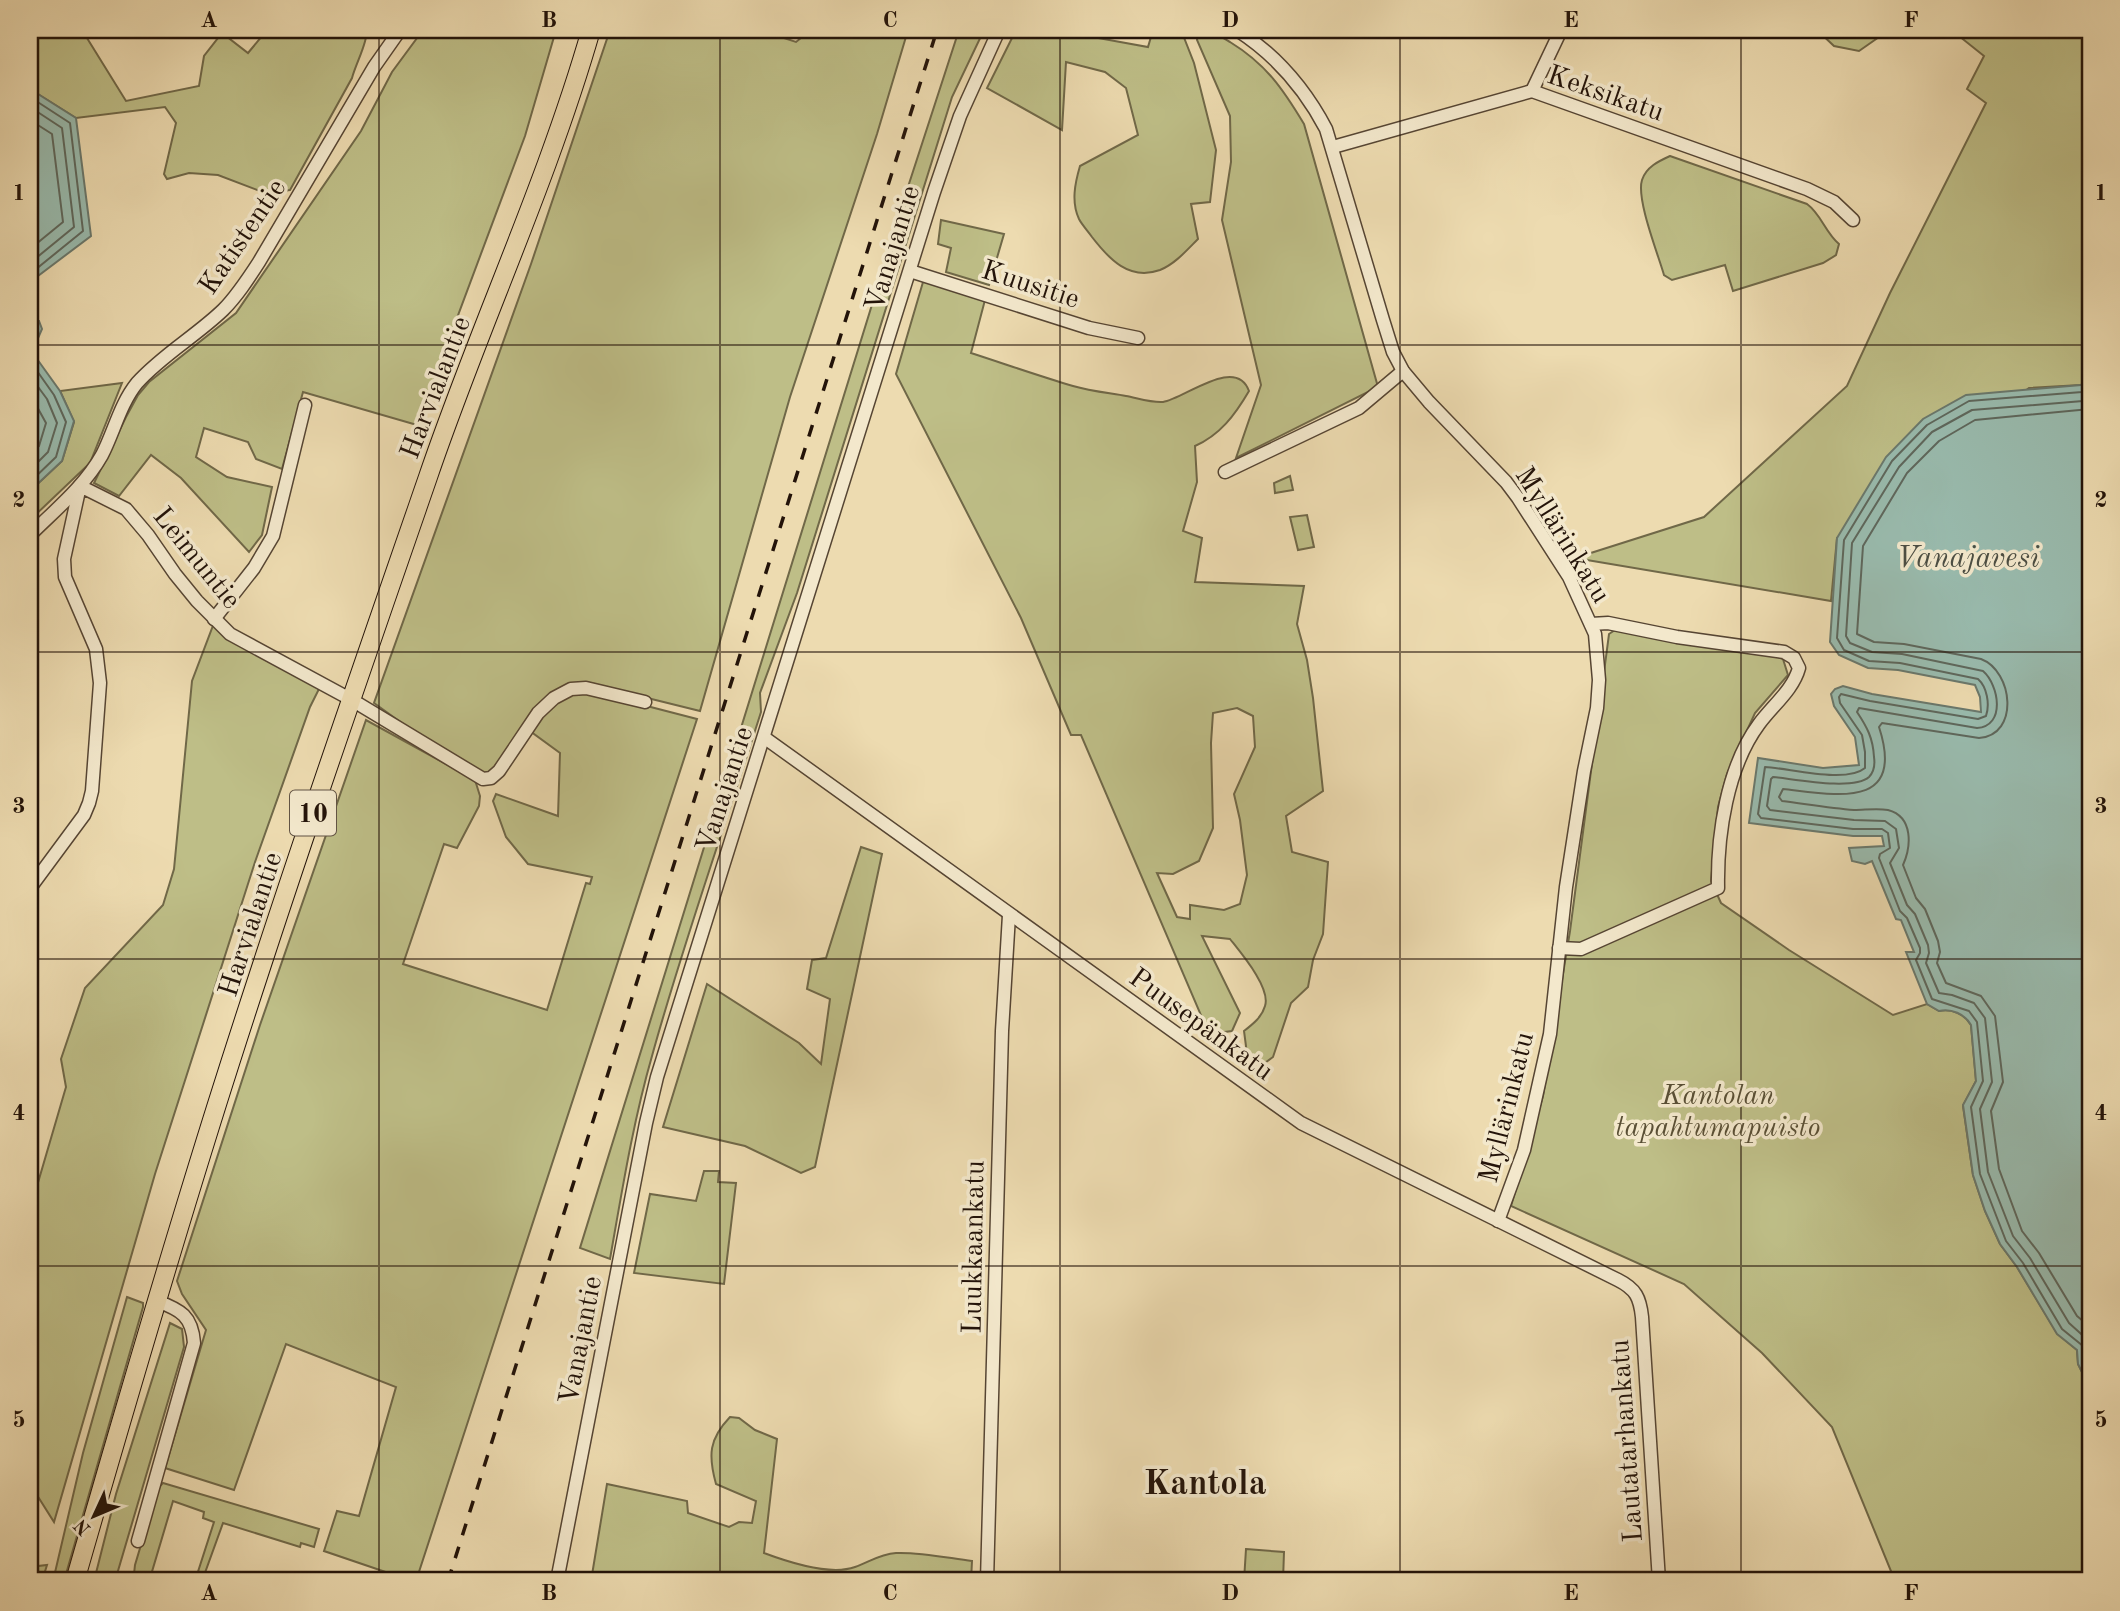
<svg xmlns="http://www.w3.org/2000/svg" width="2120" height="1611" font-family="'Old Standard TT',serif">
	<rect width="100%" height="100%" fill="#eddbb0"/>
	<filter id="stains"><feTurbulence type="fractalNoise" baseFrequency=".00286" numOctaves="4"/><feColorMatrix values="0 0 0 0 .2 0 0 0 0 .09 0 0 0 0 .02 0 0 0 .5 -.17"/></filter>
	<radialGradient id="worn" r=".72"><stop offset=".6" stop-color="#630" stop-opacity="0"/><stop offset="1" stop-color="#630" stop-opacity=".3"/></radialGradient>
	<g fill="#bebe87" stroke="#706848" stroke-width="2" fill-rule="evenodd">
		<path d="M30,30H82L126,101L199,86L204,56L222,33L248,53L267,30H367C367,44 356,63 352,78L290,190L265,193L218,175L189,173L167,179L164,174L176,123L165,107L76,118L30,89Z"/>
		<path d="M423,30H556L525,136L417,425L303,392L282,469L256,459L248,442L204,428L196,457L227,477L272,487L262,535L249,552L181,478L151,455L119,496L94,483L126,417L138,395L149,382L236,313L361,131L392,72Z"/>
		<path d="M610,30H759L796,42L811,30H908L877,134L790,397L700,711L587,683H571L491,773L484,775L406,726L374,703L531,264Z"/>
		<path d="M959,30H984L952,97L797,593L760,693L761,712C725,826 684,940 652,1056C633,1122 622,1191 610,1259L580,1248L888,253H891L906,193Z"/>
		<path d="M1016,30H1088L1087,36L1148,47L1153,30H1181L1194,63L1216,150L1210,202L1191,204L1198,239C1187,250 1175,264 1160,270C1129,281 1109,259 1092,237C1088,231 1082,225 1079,219C1071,202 1075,183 1080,166L1138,135L1126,88L1105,72L1066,62L1062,130L987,88Z"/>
		<path d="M1199,30C1212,30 1219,36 1230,42C1266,64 1283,89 1304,124L1378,387L1236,458L1261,385L1222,220L1231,162L1230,116L1197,40Z"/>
		<path d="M1817,30H1889L1859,51L1834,46Z"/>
		<path d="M1948,30H2090V377L2081,385L2029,388L1837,538L1831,601L1575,558L1704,517L1847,386L1890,293L1986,103L1967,89L1984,56L1959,36Z"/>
		<path d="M1670,156L1807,204C1821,214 1825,232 1839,244L1836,255L1823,263L1733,291L1725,265L1672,280L1664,275C1658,254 1636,199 1642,180C1646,167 1659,161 1670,156Z"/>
		<path d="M941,220L1004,234L989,285L946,272L951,248L938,244Z"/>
		<path d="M928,281L985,300L971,353C1005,364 1039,376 1073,386C1090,391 1109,393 1126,396C1137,398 1152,403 1163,402C1184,399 1236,355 1249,391C1235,415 1220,435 1195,446L1197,482L1183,531L1202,538L1195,582L1304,586L1297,624L1307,660L1313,698L1323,791L1286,816L1292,852L1328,862L1323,934L1313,960L1308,987L1291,1003L1273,1057L1262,1065L1247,1054L1244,1031C1253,1024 1262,1017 1265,1006C1271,988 1241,953 1230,939L1202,936L1240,1013L1232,1031L1209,1034L1081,735H1071L1021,618L896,374L923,282ZM1237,708L1253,716L1255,747L1234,794L1240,820L1247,875L1240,904L1224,910L1190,905V919L1177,917L1157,873L1173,874L1199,861L1213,828L1211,743L1213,713Z"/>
		<path d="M122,383L90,463L30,520V491L62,461L74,422L60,391Z"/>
		<path d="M1290,476L1293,490L1275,493L1274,483Z"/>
		<path d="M1307,515L1314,547L1298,550L1290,517Z"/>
		<path d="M214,623L320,687L310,707L255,862L155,1174L54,1522L30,1484V1210L66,1087L61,1059L85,988L163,905L174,869L192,681Z"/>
		<path d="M1615,630L1755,648L1783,659L1788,675L1755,713L1727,774L1718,807L1711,881L1721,903L1789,950L1893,1015L1927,1004L1939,1011C1951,1008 1965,1014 1971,1025L1976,1081L1963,1106L1973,1175L1985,1211L2000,1244L2017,1267L2057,1333L2077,1350L2078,1364L2090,1388V1581H1895L1832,1427L1762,1353L1684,1284L1511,1206L1543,1096L1570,931L1609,634Z"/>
		<path d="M585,690L697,719L416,1581H412L324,1551L337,1511L359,1516L396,1387L286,1344L234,1490L165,1468L206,1330L182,1294L177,1281L260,1025L366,720L475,780L480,796L479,806L457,848L444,844L403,964L547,1010L586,883L590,884L592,877L528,864L506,837L493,801L496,794L558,816L560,753L530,731L555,701Z"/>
		<path d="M861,847L882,854L815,1167L801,1173L745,1146L663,1127L707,984L799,1043L821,1064L830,999L807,989L812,960L826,958Z"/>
		<path d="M704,1171H719L718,1182L736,1183L724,1284L634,1273L650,1194L696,1201Z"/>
		<path d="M127,1297L143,1303V1307L64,1581H53L83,1453Z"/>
		<path d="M170,1323L182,1329L184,1347L115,1581H94L116,1494Z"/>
		<path d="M730,1417L739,1418L755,1430L777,1439L764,1553C788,1562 830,1576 855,1567C869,1562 880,1554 896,1553C921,1552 948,1558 972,1561L971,1581H591L607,1484L687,1501L688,1513L729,1527L739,1522L752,1523L756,1501L716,1484C708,1455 709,1439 730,1417Z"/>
		<path d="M163,1483L319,1529L314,1547L301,1543L300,1547L223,1523L202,1581H195L214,1522L203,1518L204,1512L173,1501L151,1575L167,1581H138L134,1574L135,1565L158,1488Z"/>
		<path d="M1246,1549L1284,1552L1283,1581H1244Z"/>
		<path d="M47,1565L42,1581H30V1567Z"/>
	</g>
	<g fill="#99bbae" stroke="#6a786c" stroke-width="2">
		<path d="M30,89L76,118L91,236L30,282Z"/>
		<path d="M30,321H39L42,329L32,352L60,391L74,421L62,461L30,491Z"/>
		<path d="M2090,377V1388L2078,1364L2077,1350L2057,1334L2017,1267L2000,1244L1985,1211L1973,1175L1963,1105L1976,1081L1971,1025C1965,1014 1951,1008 1939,1011L1927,1004L1906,952H1914L1901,920L1896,919L1872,861L1865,864L1852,861L1849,848L1884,846L1882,836H1853L1749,823L1758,758L1823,768L1859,765L1855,737L1834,706L1831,694L1835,689L1843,686L1872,694L1981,712L1980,697L1975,685L1898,670L1868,668L1839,655L1830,642L1837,538L1886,457L1923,419L1966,395L2081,385Z"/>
	</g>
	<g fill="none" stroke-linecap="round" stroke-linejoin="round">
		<g stroke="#5e675c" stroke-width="2">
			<path d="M30,97L70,123L83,231L30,274"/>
			<path d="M30,107L62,128L74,227L30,263"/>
			<path d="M30,120L52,134L63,222L30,249"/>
			<path d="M30,361L54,395L66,422L56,457L30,482"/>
			<path d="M30,376L47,399L57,423L48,452L30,470"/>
			<path d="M2090,386L2082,392L1969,401L1927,425L1892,461L1844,540L1837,638L1844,650L1869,661L1900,663L1978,679C1987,687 1990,704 1986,716L1978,719L1870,701L1841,694L1839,697L1840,703L1862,735L1865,752V768C1846,784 1789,768 1765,767L1758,814L1761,818L1853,829H1882L1888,833L1890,848L1880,854L1879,858L1900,911L1907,918L1920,948V953L1916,960L1932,999L1969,1011L1977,1022L1983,1081L1971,1107L1980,1174L2006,1241L2023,1263L2062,1329L2083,1346L2085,1362L2090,1372"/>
			<path d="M30,394L46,423L39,446L30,455"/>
			<path d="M2090,398L2083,401L1972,410L1932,432L1899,467L1852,543L1846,636L1850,643L1872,652L1902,654L1983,671C1999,685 2006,726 1977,728L1859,708L1857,712C1867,727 1873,738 1874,757C1875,764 1875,771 1869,777C1853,791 1794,779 1773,777L1771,779L1767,806L1770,810L1854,820L1885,821L1896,829L1899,848L1890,863L1907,905L1915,914L1928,945L1929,953L1926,963L1939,993L1952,995L1974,1003L1985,1018L1992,1082L1980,1109L1988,1172L2013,1236L2030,1258L2069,1323L2090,1342"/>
			<path d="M2090,409L1975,420L1939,441L1907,473L1863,546L1857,634L1874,642L1904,644L1981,659C2013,671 2020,735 1979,738L1882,723L1879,727C1906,810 1837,795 1783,789L1779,797L1782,801C1806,804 1830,808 1854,810C1865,810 1877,808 1888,810C1914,817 1911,847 1903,865L1916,898L1925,909L1938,941L1940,952L1937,963L1946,983L1981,996L1995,1016L2003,1082L1991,1111L1999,1169L2022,1231L2039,1253L2077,1316L2090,1327"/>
		</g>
		<defs>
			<g id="minor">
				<path d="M1237,30C1276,55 1305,89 1326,129L1383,320L1393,352L1403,371L1429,402L1506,482L1518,498L1569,577L1595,634L1599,680L1597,708L1584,771L1566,887L1550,1034L1524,1150L1498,1221"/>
				<path d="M1532,91L1561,30"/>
				<path d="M1333,147L1532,91L1807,189L1834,202L1853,220"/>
				<path d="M910,271L1089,328L1138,338"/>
				<path d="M1225,472L1359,408L1403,371"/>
				<path d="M30,535C55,510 84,487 102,455C114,432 120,404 137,383C162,355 196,336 223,310C237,296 248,279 259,262L374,67L400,30"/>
				<path d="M214,619L254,568L273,536L305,405"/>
				<path d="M765,738L1301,1123L1618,1280C1636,1289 1640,1298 1642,1317L1659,1581"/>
				<path d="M30,888L84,815L89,803L92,791L100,683L96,649L65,577L64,559L80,486L126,509L148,535L175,574L197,601L230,634L352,700L483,779L491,778L499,771L538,713L554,698L571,689L586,688L645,702"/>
				<path d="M1559,948L1581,949L1718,888C1717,835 1727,767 1759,724C1773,705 1793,690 1799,668L1794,658L1784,652L1677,637L1608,623L1591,624"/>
				<path d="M138,1541L194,1343C192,1316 181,1310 157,1301"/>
				<path d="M557,1581L646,1123L657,1077L934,192L960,116L999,30"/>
				<path d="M987,1581L1002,1031L1009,915"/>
			</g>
			<path id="highway" d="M75,1581C121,1421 168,1260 218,1101C284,892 356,685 428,477C479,327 547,183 591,30"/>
		</defs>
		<use href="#minor" stroke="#564533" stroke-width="15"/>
		<use href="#highway" stroke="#231309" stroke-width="20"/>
		<use href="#minor" stroke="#f3e8cc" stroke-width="12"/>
		<use href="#highway" stroke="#eddbb0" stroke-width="18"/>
		<path stroke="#231309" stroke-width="3.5" stroke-dasharray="12 12" stroke-linecap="butt" d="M448,1581L937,30"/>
	</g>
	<path fill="none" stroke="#231309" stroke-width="2" stroke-opacity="0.55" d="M379,30V1581M720,30V1581M1060,30V1581M1400,30V1581M1741,30V1581M30,345H2090M30,652H2090M30,959H2090M30,1266H2090"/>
	<g text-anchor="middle" stroke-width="7" stroke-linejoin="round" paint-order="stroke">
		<rect fill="#f3e8cc" stroke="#615344" stroke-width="2" x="290" y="790.5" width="46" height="45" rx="5"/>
		<g font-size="26" font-weight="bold" fill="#231309">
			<text x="313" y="822">10</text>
		</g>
		<g font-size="28" fill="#231309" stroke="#f3e8cc">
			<text transform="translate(1606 92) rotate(19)" y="10">Keksikatu</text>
			<text transform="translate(241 236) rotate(-56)" y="10">Katistentie</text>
			<text transform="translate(891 248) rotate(-73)" y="10">Vanajantie</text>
			<text transform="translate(1031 283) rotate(18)" y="10">Kuusitie</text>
			<text transform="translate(434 387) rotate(-69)" y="10">Harvialantie</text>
			<text transform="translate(1564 534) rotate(58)" y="10">Myllärinkatu</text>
			<text transform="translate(198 557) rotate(51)" y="10">Leimuntie</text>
			<text transform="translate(723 789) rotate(-72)" y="10">Vanajantie</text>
			<text transform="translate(249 924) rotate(-72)" y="10">Harvialantie</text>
			<text transform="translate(1202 1023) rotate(36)" y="10">Puusepänkatu</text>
			<text transform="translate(1505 1107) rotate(-76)" y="10">Myllärinkatu</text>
			<text transform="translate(972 1247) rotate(-89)" y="10">Luukkaankatu</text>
			<text transform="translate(579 1340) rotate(-79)" y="10">Vanajantie</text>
			<text transform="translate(1625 1441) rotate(-94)" y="10">Lautatarhankatu</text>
		</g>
		<g font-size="28" font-style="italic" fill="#594f35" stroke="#f3e8cc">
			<text x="1718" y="1104">Kantolan<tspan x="1718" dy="32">tapahtumapuisto</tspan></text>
		</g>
		<g font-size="30" font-style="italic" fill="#4c4e43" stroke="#f3e8cc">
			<text x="1968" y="567">Vanajavesi</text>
		</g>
		<g font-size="35" font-weight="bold" fill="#231309" stroke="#f3e8cc">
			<text x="1205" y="1494">Kantola</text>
		</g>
	</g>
	<rect width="2120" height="1611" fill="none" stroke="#eddbb0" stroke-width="77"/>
	<g transform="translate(94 1516) rotate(226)" stroke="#f3e8cc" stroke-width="5" paint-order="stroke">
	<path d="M0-5L12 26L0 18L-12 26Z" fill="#231309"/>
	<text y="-10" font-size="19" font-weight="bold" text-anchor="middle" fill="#231309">N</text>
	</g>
	<rect x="38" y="38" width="2044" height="1534" fill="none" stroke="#231309" stroke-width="2.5"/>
	<g font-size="23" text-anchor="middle" font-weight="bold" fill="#231309">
		<text x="209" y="27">A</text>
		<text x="549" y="27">B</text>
		<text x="890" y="27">C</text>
		<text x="1230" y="27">D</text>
		<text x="1571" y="27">E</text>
		<text x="1911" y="27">F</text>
		<text x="19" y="200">1</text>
		<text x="2101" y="200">1</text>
		<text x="19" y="507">2</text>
		<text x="2101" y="507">2</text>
		<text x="19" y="813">3</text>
		<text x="2101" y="813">3</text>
		<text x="19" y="1120">4</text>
		<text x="2101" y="1120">4</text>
		<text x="19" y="1427">5</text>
		<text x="2101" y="1427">5</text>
		<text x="209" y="1600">A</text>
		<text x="549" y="1600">B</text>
		<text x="890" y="1600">C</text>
		<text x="1230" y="1600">D</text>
		<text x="1571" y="1600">E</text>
		<text x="1911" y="1600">F</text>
	</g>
	<rect width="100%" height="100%" filter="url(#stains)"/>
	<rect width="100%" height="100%" fill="url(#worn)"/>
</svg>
